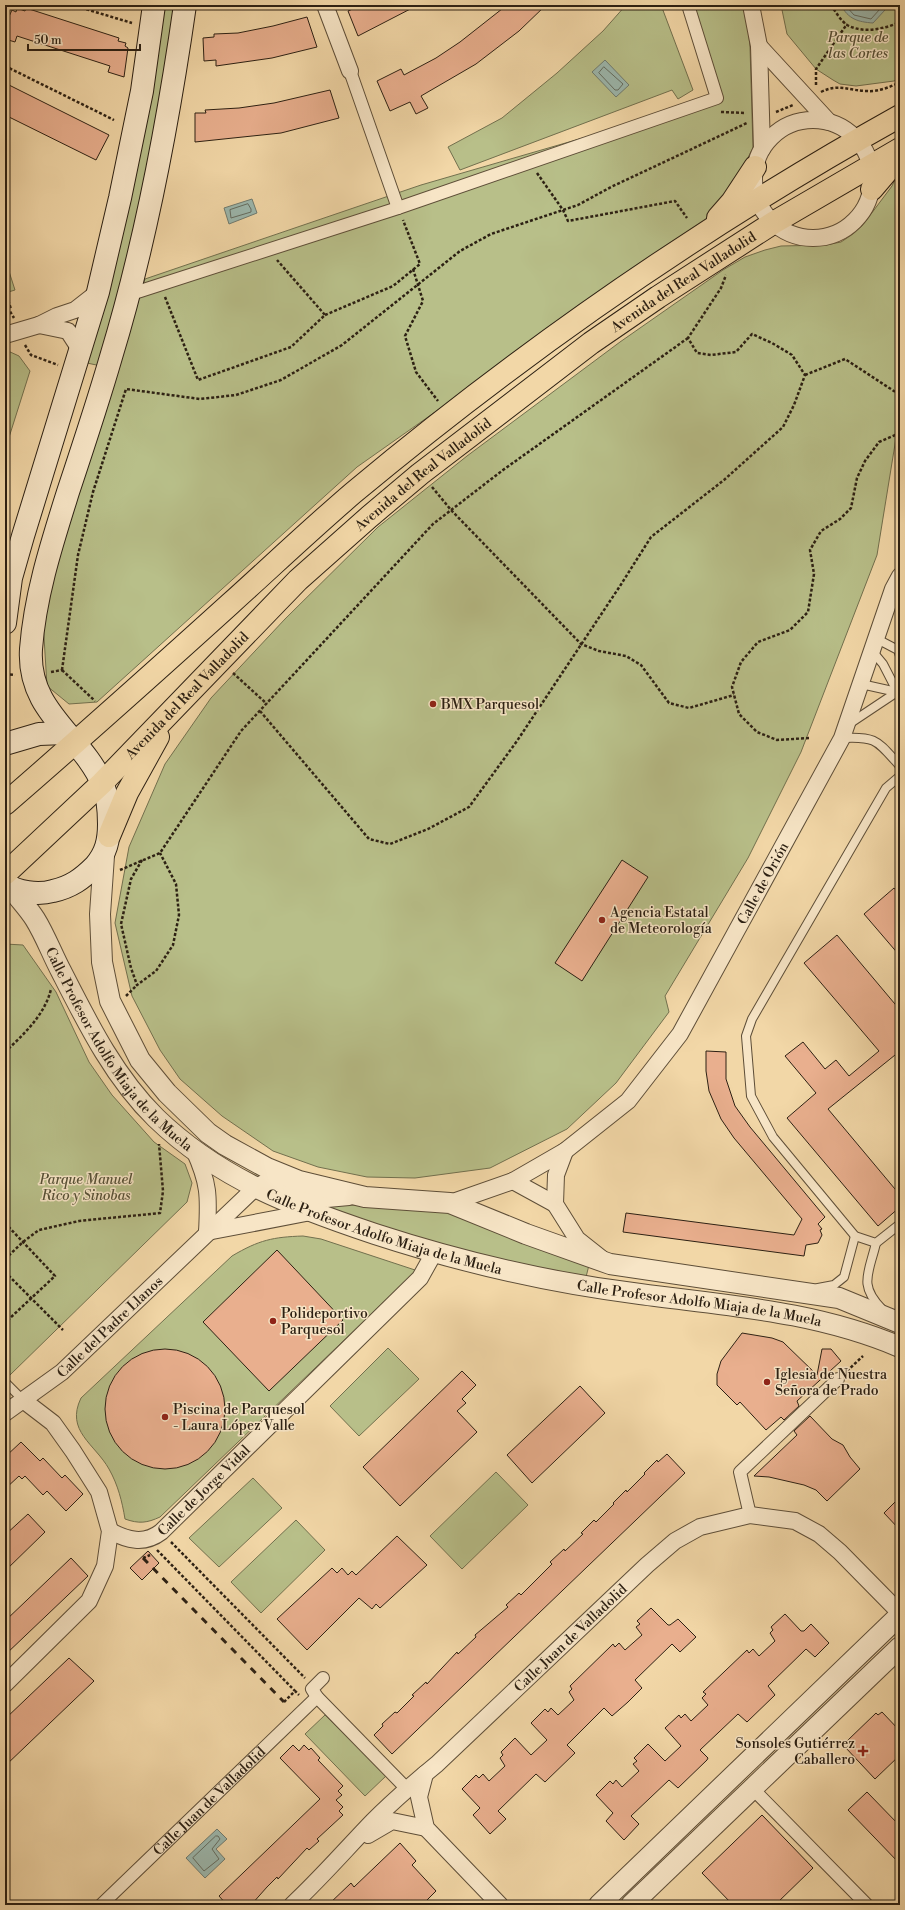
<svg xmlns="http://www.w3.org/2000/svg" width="905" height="1910" font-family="'Libre Bodoni',serif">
	<rect width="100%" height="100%" fill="#f2d7a7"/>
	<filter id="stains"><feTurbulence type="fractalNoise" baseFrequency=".005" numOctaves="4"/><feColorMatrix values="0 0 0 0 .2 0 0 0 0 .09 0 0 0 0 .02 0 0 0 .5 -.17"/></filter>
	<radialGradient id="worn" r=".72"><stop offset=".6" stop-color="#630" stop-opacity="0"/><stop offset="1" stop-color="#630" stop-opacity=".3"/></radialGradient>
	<g fill="#b8bf89" stroke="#72704e">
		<path d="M162,5H177L149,169L101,366L87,363Z"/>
		<path d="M626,5H661L693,90L678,99L672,90L460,170L448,147L502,118L557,73L603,31Z"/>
		<path d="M688,5H746L750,47L753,148L736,180L705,222L357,467L97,702L69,704L47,686L41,588L145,279L421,185L717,99Z"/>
		<path d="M781,5H900V78L894,81L856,86L840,84L833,80L816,69L787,34Z"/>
		<path d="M900,169V431L896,438L877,555L801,752L748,858L665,996L669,1012L616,1083L567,1129L490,1168L415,1178L367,1177L318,1167L273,1151L222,1116L180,1079L160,1050L132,996L115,923L129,847L165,764L211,698L285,619L378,527L467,456L620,342L723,270L745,257L765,250L781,246L826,245L841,242L853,234L862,226L892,186Z"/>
		<path d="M5,259L15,290L5,293Z"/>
		<path d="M8,351L19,356L30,371L5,450V353Z"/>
		<path d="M5,944L23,945L56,992L89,1062L112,1095L154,1142L185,1164L192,1183L187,1202L10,1375L5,1370Z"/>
		<path d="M332,1205H393L454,1212L485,1224L547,1252L589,1265L586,1277L501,1262L329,1210Z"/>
		<path d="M303,1236L321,1239L415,1270V1272L160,1517C147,1523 139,1524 125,1519C122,1501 118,1485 109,1469C95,1444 65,1431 81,1398L232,1256C259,1240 273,1237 303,1236Z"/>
		<path d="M388,1348L419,1379L359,1436L330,1406Z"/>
		<path d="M496,1472L528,1505L462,1569L430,1536Z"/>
		<path d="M253,1478L282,1508L219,1567L189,1538Z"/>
		<path d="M296,1520L325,1550L261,1613L231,1582Z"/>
		<path d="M325,1715L386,1776L365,1796L305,1734Z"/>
	</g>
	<g fill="#9cb8ae" stroke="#6f7b70">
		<path d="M841,5H885V10L873,23C858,22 848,19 841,5Z"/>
		<path d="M605,60L629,85L616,97L592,72Z"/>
		<path d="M252,199L257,213L229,224L224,208Z"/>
		<path d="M217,1829L227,1839L216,1849L225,1859L205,1878L186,1858Z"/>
	</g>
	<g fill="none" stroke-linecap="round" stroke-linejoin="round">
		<g stroke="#646c60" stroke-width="1">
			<path d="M845,5L854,15L871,19L880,9L881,5"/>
			<path d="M604,67L623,84L618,90H615L599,73Z"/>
			<path d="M248,204L251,209V212L231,218L230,210Z"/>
			<path d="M216,1836H218L220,1839L212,1849L219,1859L204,1871L193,1858Z"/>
		</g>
	</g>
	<g fill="#e9af8e" stroke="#2c2013">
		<path d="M362,5H418L358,36L348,11Z"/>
		<path d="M507,5H546L519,31L476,64L421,96L428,108L416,114L410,102L390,111L377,81L401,69L404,75L436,58L460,42Z"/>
		<path d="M17,8L25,11L26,8L119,38L118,41L126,43L125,46L128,48L124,77L108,72L110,66L17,36L15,42L5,39V25L12,10L16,12Z"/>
		<path d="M307,17L317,47L272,58L216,66V60L204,61L203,38L214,37V34L238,33L273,26Z"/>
		<path d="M5,83L109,135L96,160L5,115Z"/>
		<path d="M330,90L339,118L281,133L195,142V113H206L205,110L239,108L274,103Z"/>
		<path d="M622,860L648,877L582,981L555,963Z"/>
		<path d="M894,888L900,895V956L864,914Z"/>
		<path d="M837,935L900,1010V1051L828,1109L900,1195V1207L878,1226L787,1118L816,1093L785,1056L803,1042L825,1069L836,1060L849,1076L879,1051L804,963Z"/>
		<path d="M706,1051L726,1052V1079L735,1106L750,1127L825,1217L818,1224L822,1229L820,1230L822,1235L818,1243L806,1245L804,1256L623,1232L626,1213L794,1235L802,1219L734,1138L721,1119L709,1091L706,1071Z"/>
		<path d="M277,1250L343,1320L269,1391L203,1322Z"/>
		<path d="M742,1333L772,1338L783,1342L817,1375L822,1349H831L841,1361L797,1401L799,1406L784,1420L781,1417L766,1430L740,1402L737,1405L717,1385V1374L721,1361Z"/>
		<circle cx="165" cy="1409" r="60"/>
		<path d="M462,1371L476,1385L462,1399L466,1403L457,1411L477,1432L400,1506L363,1467Z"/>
		<path d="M580,1386L605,1413L532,1483L507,1455Z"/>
		<path d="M810,1416L832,1439L843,1445L850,1457L860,1469L827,1501L816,1490L804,1485L769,1477L754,1476L797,1435L794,1431Z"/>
		<path d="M21,1442L40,1461L43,1458L62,1478L65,1475L83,1494L66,1511L47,1491L43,1495L25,1476L22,1479L19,1476L5,1489V1457Z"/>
		<path d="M667,1454L685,1473L392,1754L374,1735L383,1726L382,1724L395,1712L397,1713L414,1696L412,1695L426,1682L427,1684L457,1652L458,1654L476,1637L475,1635L508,1607L506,1605L519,1593L521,1595L552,1564L550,1562L564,1549L565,1551L583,1534L581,1533L594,1520L596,1522L614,1504L613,1503L626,1490L627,1492L645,1474L644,1473L657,1460L658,1462Z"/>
		<path d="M900,1497V1530L884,1513Z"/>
		<path d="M28,1514L45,1532L5,1571V1535Z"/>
		<path d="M397,1536L427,1565L380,1608L376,1604L372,1609L359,1598L307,1650L277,1619L332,1568L337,1573L342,1568L348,1575L352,1571L356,1575Z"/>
		<path d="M148,1551L159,1563L142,1580L130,1568Z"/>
		<path d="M71,1558L88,1576L5,1655V1621Z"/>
		<path d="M651,1608L668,1625H670L678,1619L696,1637L680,1652L672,1644L635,1680L642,1688L628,1702L612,1716L604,1708L567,1745L575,1753L545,1782L536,1774L498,1811L506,1819L490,1834L473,1815L480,1808L462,1789L476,1775L479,1778L483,1774L489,1781L505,1766L500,1758L503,1755L501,1752L515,1738L531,1755L547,1740L531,1723L545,1709L548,1712L551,1708L558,1715L574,1700L569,1692L572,1689L570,1686L613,1644L615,1647L619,1643L625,1650L642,1635L636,1627L640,1624L637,1621Z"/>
		<path d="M785,1614L801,1631H804L811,1624L829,1643L815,1657L806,1649L768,1686L775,1695L747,1722L738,1714L700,1750L708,1758L707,1760L678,1788L669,1780L631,1816L639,1824L624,1840L606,1821L613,1813L596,1795L610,1781L613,1784L616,1780L622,1787L639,1771L633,1764L637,1761L634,1758L648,1744L665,1761L681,1746L665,1728L679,1715L681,1718L685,1714L691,1721L708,1705L702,1698L706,1694L703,1692L747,1650L749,1653L753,1649L759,1656L775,1641L770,1633L773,1630L771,1627Z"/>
		<path d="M69,1658L94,1681L5,1766V1719Z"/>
		<path d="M882,1712L900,1731V1755L875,1779L845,1747L849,1744L847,1741L876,1713L878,1715Z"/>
		<path d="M293,1745L299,1751L304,1745L309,1750L311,1748L320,1758L318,1760L343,1786L338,1791L342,1795L336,1800L343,1807L339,1811L343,1815L317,1839L319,1841L309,1850L307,1848L278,1879L277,1877L267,1887L251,1905H227L219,1896L320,1799L280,1758Z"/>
		<path d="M867,1792L900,1826V1864L848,1810Z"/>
		<path d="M762,1815L813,1868L775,1905H733L702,1873Z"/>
		<path d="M400,1843L416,1861L412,1865L436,1891L422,1905H328L351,1883L354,1887Z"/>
	</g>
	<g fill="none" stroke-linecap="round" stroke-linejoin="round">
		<defs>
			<g id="service">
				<path d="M877,639L898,650L900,656"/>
				<path d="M873,652L883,664L900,697"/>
				<path d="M861,684L897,692"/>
				<path d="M849,724L897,692L900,685"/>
				<path d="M842,738C877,736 877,741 900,766"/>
				<path d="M900,776L886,788L752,1019L746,1036L751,1096L773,1137L855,1236L876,1243L900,1224"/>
				<path d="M876,1243C869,1273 858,1285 882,1309"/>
				<path d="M818,1288L834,1285L844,1277L855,1236"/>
				<path d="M5,1382L23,1400"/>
			</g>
			<g id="pedestrian">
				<path d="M350,71L398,208"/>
				<path d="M128,295L398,208L717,98L688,5"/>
				<path d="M750,1515L740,1472L838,1379"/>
				<path d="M323,1678L312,1689L317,1697L407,1789"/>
				<path d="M752,1788L867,1905"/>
				<path id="s1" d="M101,1905L317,1697"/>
			</g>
			<g id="minor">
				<path d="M325,5L350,71"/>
				<path d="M751,5L759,46L762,149"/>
				<path d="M759,46L829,122"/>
				<circle cx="813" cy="179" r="59"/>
				<path d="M39,325L68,331L81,351"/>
				<path d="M5,335L39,325L57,316L75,310L98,292"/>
				<path d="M194,1150C209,1183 209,1196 207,1232"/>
				<path d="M565,1151L556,1175L555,1204L577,1239L601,1258"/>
				<path d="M513,1181L555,1204"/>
				<path id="s2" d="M450,1203L513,1181L565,1151L628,1101L680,1034L842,738L893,589L900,576"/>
				<path d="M207,1232L311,1212"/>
				<path id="s3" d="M5,1413L62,1372L255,1188L269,1180L327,1199L349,1197"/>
				<path id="s4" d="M110,1531C127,1540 144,1545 161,1532L420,1278L434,1253"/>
				<path d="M5,1684L89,1601L105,1566L110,1531L99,1492L73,1451L53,1423L23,1400"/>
				<path d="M425,1774L419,1797L426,1828L500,1905"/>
				<path d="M368,1835L392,1821L426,1828"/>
				<path id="s5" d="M292,1905C321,1878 346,1849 373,1821C393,1801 415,1782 437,1764L647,1565L675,1541L700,1527L750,1515L795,1521L819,1534L840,1552L900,1613"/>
			</g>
			<g id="tertiary">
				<path d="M104,856L100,914L102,962L110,1001L140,1060L167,1093L208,1133L225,1145L267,1168L299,1181L365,1197L450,1203L526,1234L610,1264L839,1298L900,1323"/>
				<path id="s6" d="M12,889C19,899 28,908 35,919C45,935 52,954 61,971C87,1022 114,1077 156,1118C219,1179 294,1207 375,1234C461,1262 550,1283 640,1294C730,1306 815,1311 900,1347"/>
				<path d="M599,1905L900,1615"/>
				<path d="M631,1905L900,1647"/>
			</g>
			<g id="secondary">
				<path d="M5,623L11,578L23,536L98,292L120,198L142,91L154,5"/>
				<path d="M5,744L39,734L65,733"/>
				<path d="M5,883C16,893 39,895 53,891C71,887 82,879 95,866C106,853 109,841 109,824C109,811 108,797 103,785C82,735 27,712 31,649C35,595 52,543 68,492C83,447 98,402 111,357C146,242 168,124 185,5"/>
			</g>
			<g id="trunk">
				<path d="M872,189L900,156"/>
				<path d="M718,218L732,202L755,167"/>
				<path d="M5,804C81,738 156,671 230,604C271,567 311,529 353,493C523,351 706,224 900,116"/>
				<path d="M109,836L127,793L158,737"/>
				<path id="s7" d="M5,874L102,783L298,580L369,517L420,474L591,343L658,297L773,223L900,149"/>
			</g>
		</defs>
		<use href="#service" stroke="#5e4e38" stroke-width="10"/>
		<use href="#pedestrian" stroke="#5e4e38" stroke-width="14"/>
		<use href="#minor" stroke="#5e4e38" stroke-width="18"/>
		<use href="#tertiary" stroke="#5e4e38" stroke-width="22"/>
		<use href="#secondary" stroke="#2c2013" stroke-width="24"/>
		<use href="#trunk" stroke="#2c2013" stroke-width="24"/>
		<g stroke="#2c2013" stroke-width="2.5" stroke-dasharray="3 2" stroke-linecap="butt">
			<path d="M72,5L132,23"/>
			<path d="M831,5C835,11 841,21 847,25C864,34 884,29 900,22"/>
			<path d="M5,66L114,120"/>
			<path d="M816,85V69L847,24"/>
			<path d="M821,92C839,83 850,91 867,91C877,92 891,87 900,82"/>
			<path d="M721,112L746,113"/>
			<path d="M776,112L793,105"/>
			<path d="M537,173L563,210L568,221L675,201L687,218"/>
			<path d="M413,269L423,301L405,336L416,372L438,401"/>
			<path d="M5,291L11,309"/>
			<path d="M165,297L198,380L291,347L325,315L277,260"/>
			<path d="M5,303L14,318"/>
			<path d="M325,315L393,286L420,264L403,220"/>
			<path d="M25,345L31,355L58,365"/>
			<path d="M805,375L845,359L900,395"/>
			<path d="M432,487L451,510L581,644L599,651L626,656L641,665L669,703L689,708L734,695"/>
			<path d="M62,670L78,555L93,492L126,389L200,399L236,395L281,380L342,345L460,251L491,234L578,205L611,187L747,123"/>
			<path d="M62,670L95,701"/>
			<path d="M51,672L62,670"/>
			<path d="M233,673L267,704"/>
			<path d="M5,674L15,675"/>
			<path d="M260,711L369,839L390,844L428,829L469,807L517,741L620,586L651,537L724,480L783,427L794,405L805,375L792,355L772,343L752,334L736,352L711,355L697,353L688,338L721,288L726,275"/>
			<path d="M809,738L777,740L757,732L739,714L732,687L741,662L758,642L790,630L808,612L814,574L810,550L821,531L840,519L851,508L857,478L865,461L879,442L900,433"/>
			<path d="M142,860L131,879L121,924L131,968L137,985L156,971L173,945L179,915L176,884L160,853"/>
			<path d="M120,870L160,853L241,731L433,524L503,470L688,338"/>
			<path d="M126,996L137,985"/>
			<path d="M5,1052C23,1035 45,1015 51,989"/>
			<path d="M5,1223L55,1276L9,1319L5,1315"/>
			<path d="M5,1259L23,1242L39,1230L79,1221L160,1213L163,1191L159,1144"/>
			<path d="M5,1272L63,1330"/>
			<path d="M847,1371L863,1356"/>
			<path d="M171,1542L305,1678"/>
			<path d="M157,1550L295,1691"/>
			<path d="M143,1558L150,1555"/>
			<path d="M284,1702L295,1691L299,1695"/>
		</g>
		<use href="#service" stroke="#f7e5c6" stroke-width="8"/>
		<use href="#pedestrian" stroke="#f7e5c6" stroke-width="12"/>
		<use href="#minor" stroke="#f7e5c6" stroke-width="16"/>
		<use href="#tertiary" stroke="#f7e5c6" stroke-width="20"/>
		<use href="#secondary" stroke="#f7e5c6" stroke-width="22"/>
		<use href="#trunk" stroke="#f2d7a7" stroke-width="22"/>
		<path stroke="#2c2013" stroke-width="3" stroke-dasharray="7 7" stroke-linecap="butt" d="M143,1558L284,1702"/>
	</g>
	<g fill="#8f2418" stroke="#f7e5c6" stroke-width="1.5">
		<circle cx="433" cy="704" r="4"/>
		<circle cx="602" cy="920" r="4"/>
		<circle cx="273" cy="1321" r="4"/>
		<circle cx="767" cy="1382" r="4"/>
		<circle cx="165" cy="1417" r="4"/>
		<path d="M861 1745h4v4h4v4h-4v4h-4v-4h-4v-4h4z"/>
	</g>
	<g text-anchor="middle" stroke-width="3" stroke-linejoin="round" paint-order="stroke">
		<g font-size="14" font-style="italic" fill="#565036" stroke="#f7e5c6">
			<text x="858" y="42">Parque de<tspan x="858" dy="16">las Cortes</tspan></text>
			<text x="86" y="1184">Parque Manuel<tspan x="86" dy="16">Rico y Sinobas</tspan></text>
		</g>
		<g font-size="14" fill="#2c2013" stroke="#f7e5c6">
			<text dy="5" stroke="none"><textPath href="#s7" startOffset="903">Avenida del Real Valladolid</textPath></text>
			<text dy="5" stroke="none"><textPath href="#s7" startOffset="579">Avenida del Real Valladolid</textPath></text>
			<text dy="5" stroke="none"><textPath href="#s7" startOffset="255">Avenida del Real Valladolid</textPath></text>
			<text dy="5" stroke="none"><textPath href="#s2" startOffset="464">Calle de Orión</textPath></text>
			<text dy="5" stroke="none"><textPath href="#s6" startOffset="194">Calle Profesor Adolfo Miaja de la Muela</textPath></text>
			<text dy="5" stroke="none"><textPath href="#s6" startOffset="530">Calle Profesor Adolfo Miaja de la Muela</textPath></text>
			<text dy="5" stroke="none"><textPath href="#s6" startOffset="854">Calle Profesor Adolfo Miaja de la Muela</textPath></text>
			<text dy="5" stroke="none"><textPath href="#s3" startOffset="136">Calle del Padre Llanos</textPath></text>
			<text dy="5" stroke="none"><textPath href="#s4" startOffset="114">Calle de Jorge Vidal</textPath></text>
			<text dy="5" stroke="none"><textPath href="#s5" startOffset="386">Calle Juan de Valladolid</textPath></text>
			<text dy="5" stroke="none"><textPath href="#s1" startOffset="150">Calle Juan de Valladolid</textPath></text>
		</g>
		<g font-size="14" fill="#2c2013" stroke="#f7e5c6" text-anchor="start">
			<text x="441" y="709">BMX Parquesol</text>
			<text x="610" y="917">Agencia Estatal<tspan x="610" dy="16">de Meteorología</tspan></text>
			<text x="281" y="1318">Polideportivo<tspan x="281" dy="16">Parquesol</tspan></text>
			<text x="775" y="1379">Iglesia de Nuestra<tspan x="775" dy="16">Señora de Prado</tspan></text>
			<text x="173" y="1414">Piscina de Parquesol<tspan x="173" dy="16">- Laura López Valle</tspan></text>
			<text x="855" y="1748" text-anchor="end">Sonsoles Gutiérrez<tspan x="855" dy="16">Caballero</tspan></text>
		</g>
	</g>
	<rect width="905" height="1910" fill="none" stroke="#f2d7a7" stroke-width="20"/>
	<rect x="6" y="6" width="893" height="1898" fill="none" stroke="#2c2013" stroke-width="2"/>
	<rect x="10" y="10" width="885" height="1890" fill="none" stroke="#2c2013"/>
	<path d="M28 44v6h112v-6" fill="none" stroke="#2c2013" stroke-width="2"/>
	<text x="34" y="44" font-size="12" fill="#2c2013" stroke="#f7e5c6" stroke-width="3" paint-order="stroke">50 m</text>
	<rect width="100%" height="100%" filter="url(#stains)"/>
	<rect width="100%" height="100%" fill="url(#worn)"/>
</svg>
